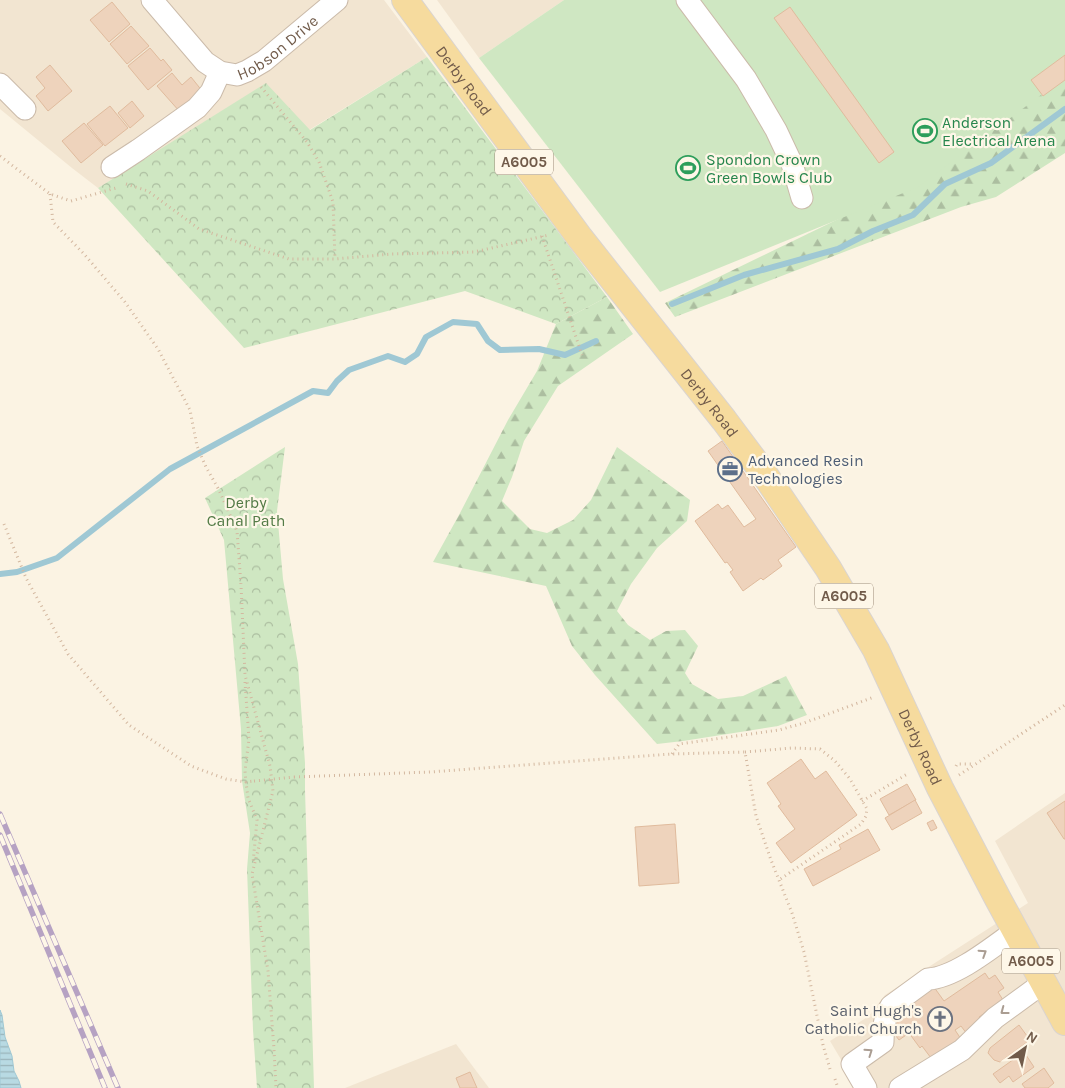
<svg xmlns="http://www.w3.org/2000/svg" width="1065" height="1088" font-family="Karla,sans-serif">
	<defs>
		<pattern id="forest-firs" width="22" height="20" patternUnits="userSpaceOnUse" patternTransform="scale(1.25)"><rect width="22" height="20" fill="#cfe7c2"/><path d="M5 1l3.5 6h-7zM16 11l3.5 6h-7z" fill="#acbea0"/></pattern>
		<pattern id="park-crowns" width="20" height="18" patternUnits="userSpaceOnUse" patternTransform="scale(1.25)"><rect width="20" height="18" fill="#cfe7c2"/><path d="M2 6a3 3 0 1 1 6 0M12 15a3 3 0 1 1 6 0" fill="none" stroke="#acbea0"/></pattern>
		<pattern id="water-rules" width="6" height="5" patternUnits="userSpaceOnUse" patternTransform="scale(1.25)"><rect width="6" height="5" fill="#b8dae3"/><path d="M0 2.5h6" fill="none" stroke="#9ab4ba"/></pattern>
	</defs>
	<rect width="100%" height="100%" fill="#fbf3e3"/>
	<g fill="#f2e5d1">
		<path d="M0,0H384L427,57L309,130L266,84L98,188L72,168L0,109Z"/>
		<path d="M437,0H564L479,58Z"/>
		<path d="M1065,793V1088H858L830,1041L869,1016L885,995L1028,903L995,841Z"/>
		<path d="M456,1044L489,1088H345Z"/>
	</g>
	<g fill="url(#forest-firs)">
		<path d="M1065,65V153L996,197L961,207L675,317L665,303L859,209Z"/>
		<path d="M607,297L633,334L558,386L524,441L512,477L502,501L530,529L547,533L573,520L591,500L617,447L690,500L687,521L657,548L631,584L617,611L628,625L650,640L666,631L685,630L698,646L685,673L692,684L718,699L743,696L786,676L807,715L778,726L683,741L657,744L595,675L572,646L546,586L433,562L459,515L508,420L537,371L556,324Z"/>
	</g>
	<g fill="url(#park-crowns)">
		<path d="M427,57L607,297L556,324L465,291L244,348L98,188L266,83L310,130Z"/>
		<path d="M285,447L277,511L283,579L298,664L305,763V790L314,1088H257L253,1030L247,869L250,833L242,781L241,729L224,540L205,498Z"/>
	</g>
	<path fill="#cfe7c2" d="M564,0H1065V77L918,187L660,292L479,58Z"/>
	<path fill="url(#water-rules)" stroke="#9fc8d4" d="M0,1010L2,1015L5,1037L12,1056L14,1071L19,1081L21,1088H0Z"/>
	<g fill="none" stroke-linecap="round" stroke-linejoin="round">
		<g stroke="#9fc8d4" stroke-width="6">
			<path d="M672,304L744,275L838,249L873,231L913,215L945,184L991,163L1065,109"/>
			<path d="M0,574L17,572L57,558L170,469L313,391L328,393L337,381L349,370L388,356L405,362L417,354L426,337L453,322L477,324L488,341L500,350L539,349L565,355L596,341"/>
		</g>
	</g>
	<g fill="#eed3bc" stroke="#e0bb9d">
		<path d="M112,2L130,24L109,42L90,20Z"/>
		<path d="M790,7L894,152L879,163L774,18Z"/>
		<path d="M131,26L149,46L127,64L110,44Z"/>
		<path d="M150,48L161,61L163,59L172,70L148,90L128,66Z"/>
		<path d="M1065,55V80L1043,96L1031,80Z"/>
		<path d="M50,65L72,91L48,111L36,96L45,88L36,77Z"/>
		<path d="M172,73L182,85L191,77L203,92L180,112L157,86Z"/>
		<path d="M132,101L144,116L130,128L118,113Z"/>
		<path d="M110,106L128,128L105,146L87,124Z"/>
		<path d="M84,123L103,145L81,163L62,141Z"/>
		<path d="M722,441L796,547L778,560L782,566L763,580L761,578L743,591L730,572L733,570L727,562L725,563L695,521L718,504L722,509L728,505L744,527L756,519L708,451Z"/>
		<path d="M801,759L815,779L826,771L857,815L791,863L776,843L795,829L778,806L781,804L767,783Z"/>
		<path d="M907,784L916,800L889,815L880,799Z"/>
		<path d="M915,800L922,813L892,830L885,818Z"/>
		<path d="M1065,801V839H1064L1047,813Z"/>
		<path d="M933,820L937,828L931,831L927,823Z"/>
		<path d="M675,824L679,883L639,886L635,827Z"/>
		<path d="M868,829L880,850L813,886L804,869L841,849L839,845Z"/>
		<path d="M985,973L989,979L995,975L1004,988L998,992L1003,1000L979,1017L983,1023L967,1034L961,1026L955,1030L963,1042L934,1062L922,1046L920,1048L909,1033L899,1040L890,1028L901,1020L893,1009L931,983L944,1001Z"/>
		<path d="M1019,1025L1030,1040L1000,1062L994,1060L988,1053L990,1048Z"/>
		<path d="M1024,1052L1034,1067L1013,1082L1009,1076L1000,1083L993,1074Z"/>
		<path d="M1044,1068L1054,1083L1048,1088H1025L1022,1084Z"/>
		<path d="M470,1072L477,1088H460L456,1078Z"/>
	</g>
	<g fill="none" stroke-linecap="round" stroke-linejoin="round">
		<defs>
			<g id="minor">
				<path id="s1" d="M152,0L205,62L220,72L237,75L247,71L264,61L337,0"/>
				<path d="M687,0L746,79L776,130L792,164L802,198"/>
				<path d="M0,84L25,109"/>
				<path d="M112,167L138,150L197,108L211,92L220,72"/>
				<path d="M866,1088L852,1064L883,1042C883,1029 884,1017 891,1006L928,979C955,978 994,946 1015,931"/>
				<path d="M900,1088L962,1050L995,1018L1043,983"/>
			</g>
			<g id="major">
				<path id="s2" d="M405,0L580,238L724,420L765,475L828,568L876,650L940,788L998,899L1065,1022"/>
			</g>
		</defs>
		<use href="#minor" stroke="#cbbbaa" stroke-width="23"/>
		<use href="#major" stroke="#dad4d0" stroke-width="28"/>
		<g stroke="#d3b79f" stroke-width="3" stroke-dasharray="1 4" stroke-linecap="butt">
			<path d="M261,87L307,142L319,162L333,202L335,259"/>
			<path d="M0,156L50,194L71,201L116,188"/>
			<path d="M126,184L148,191L199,229L289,259H335L392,254L474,252L549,235"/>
			<path d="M50,194L53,222L84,254L125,302L158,349L190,410L197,446L206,467L219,490L237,531L241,585L245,675L270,766L273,791L252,874L268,971L274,1049L276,1088"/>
			<path d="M542,236L582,355"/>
			<path d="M4,524L26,578L68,654L129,725L191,766L226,779L246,782L254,781"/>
			<path d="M245,682L249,739L245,771L246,782L248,798L257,820L253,863"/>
			<path d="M745,752L792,748L820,749L835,761L850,779L867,809L866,816L861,824L779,880"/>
			<path d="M672,754L679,744L779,730L804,723L874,697"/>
			<path d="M956,766L957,764H974"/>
			<path d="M959,775L1065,705"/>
			<path d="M294,777L430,772L671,754L745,752L756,816L771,860L792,913L804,952L823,1045L830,1069"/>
			<path d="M862,801L909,773"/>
			<path d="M835,1079L838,1088"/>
		</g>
		<use href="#minor" stroke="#fff" stroke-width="21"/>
		<use href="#major" stroke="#f6db9e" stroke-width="26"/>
		<defs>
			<g id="rail">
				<path d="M0,814L118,1088"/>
				<path d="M0,835L105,1088"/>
			</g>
		</defs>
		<use href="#rail" stroke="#b6a2c3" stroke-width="5.5"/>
		<use href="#rail" stroke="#fef7e8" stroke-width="4" stroke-dasharray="11" stroke-linecap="butt"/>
		<path stroke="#d3b79f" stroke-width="3" stroke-dasharray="1 4" stroke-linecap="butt" d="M254,781L294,777"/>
	</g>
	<defs><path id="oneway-chevron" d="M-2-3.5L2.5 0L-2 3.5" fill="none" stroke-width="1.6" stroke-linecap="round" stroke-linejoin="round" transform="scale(1.25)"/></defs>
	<g stroke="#aa9d92">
		<use href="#oneway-chevron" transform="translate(983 953) rotate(-33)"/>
		<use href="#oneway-chevron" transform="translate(1004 1011) rotate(143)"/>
		<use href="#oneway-chevron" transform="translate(869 1052) rotate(-35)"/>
	</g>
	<defs>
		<symbol id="stadium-ring" viewBox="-11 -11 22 22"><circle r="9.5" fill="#fef7e8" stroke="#2e9e5b" stroke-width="1.5"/><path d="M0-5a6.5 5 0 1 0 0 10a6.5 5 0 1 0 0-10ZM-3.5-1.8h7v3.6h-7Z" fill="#2e9e5b"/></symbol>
		<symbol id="office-ring" viewBox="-11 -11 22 22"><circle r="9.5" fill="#fef7e8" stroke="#5c6f8a" stroke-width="1.5"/><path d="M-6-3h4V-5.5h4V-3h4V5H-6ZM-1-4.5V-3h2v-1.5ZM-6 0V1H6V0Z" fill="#5c6f8a"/></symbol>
		<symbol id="church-ring" viewBox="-11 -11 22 22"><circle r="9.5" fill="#fef7e8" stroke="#6b7280" stroke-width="1.5"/><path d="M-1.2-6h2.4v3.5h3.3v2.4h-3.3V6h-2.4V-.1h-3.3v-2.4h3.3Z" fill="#6b7280"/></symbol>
	</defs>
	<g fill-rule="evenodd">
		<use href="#stadium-ring" x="911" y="117" width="28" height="28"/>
		<use href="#stadium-ring" x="674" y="154" width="28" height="28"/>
		<use href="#office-ring" x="716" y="455" width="28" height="28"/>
		<use href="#church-ring" x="926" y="1005" width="28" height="28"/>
	</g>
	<g text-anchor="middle" stroke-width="4.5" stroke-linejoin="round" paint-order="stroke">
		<g fill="#fef7e8" stroke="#9b8a79" stroke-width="1">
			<rect x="495" y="149.5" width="58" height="25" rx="4"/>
			<rect x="815" y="583.5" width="58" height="25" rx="4"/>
			<rect x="1002" y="948.5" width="58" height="25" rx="4"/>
		</g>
		<g font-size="15" font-weight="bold" fill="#715b4a">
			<text x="524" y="167">A6005</text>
			<text x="844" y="601">A6005</text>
			<text x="1031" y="966">A6005</text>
		</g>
		<g font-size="16" fill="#715b4a" stroke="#fef7e8">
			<text dy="6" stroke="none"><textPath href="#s1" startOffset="166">Hobson Drive</textPath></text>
			<text dy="6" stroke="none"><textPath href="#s2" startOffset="100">Derby Road</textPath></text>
			<text dy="6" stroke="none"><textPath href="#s2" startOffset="505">Derby Road</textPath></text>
			<text dy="6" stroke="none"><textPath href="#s2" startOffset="910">Derby Road</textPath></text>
		</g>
		<g font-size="16" fill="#27864d" stroke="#fef7e8" text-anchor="start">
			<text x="942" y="128">Anderson<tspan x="942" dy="18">Electrical Arena</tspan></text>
			<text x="706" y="165">Spondon Crown<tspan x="706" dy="18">Green Bowls Club</tspan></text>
		</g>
		<g font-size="16" fill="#4e5e75" stroke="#fef7e8" text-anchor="start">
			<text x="748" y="466">Advanced Resin<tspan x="748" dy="18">Technologies</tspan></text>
		</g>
		<g font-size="16" fill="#537b46" stroke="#fef7e8">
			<text x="246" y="508">Derby<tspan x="246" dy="18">Canal Path</tspan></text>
		</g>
		<g font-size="16" fill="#5b616d" stroke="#fef7e8" text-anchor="end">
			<text x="922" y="1016">Saint Hugh's<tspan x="922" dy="18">Catholic Church</tspan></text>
		</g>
	</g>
	<g transform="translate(1025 1048) rotate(33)" stroke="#fef7e8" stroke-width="4" paint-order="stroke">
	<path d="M0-4L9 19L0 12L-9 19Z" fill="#715b4a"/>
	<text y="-8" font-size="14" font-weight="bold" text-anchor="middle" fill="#715b4a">N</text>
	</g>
</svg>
